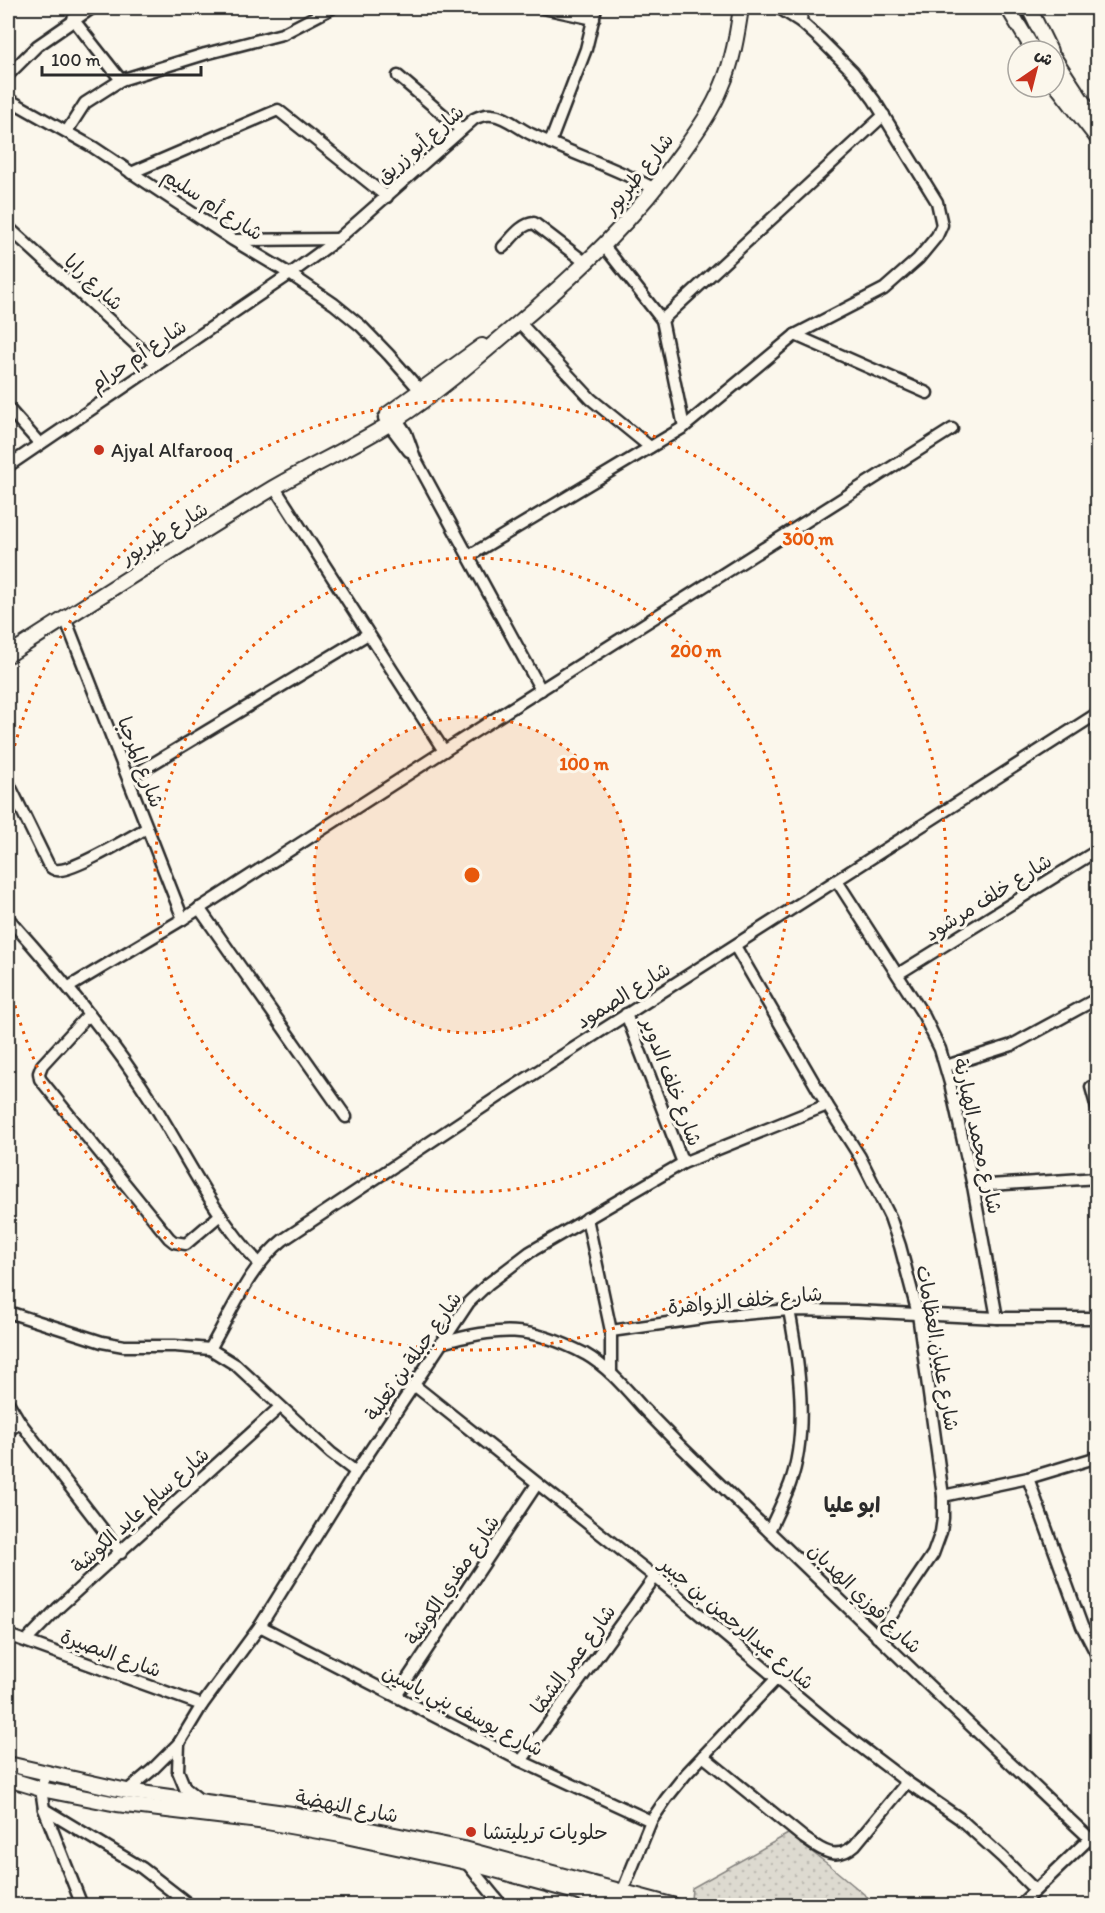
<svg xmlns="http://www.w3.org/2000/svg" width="1105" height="1913" font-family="Itim,'Playpen Sans Arabic',sans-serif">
	<defs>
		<pattern id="park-dots" width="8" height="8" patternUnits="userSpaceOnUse" patternTransform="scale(1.5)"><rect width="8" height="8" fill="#dddad0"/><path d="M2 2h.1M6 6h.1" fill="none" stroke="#bebbb3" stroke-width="1.8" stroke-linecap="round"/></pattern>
	</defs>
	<rect width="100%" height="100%" fill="#fbf7ec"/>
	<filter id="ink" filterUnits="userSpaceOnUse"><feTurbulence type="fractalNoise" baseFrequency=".0167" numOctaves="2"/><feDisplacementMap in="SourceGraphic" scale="12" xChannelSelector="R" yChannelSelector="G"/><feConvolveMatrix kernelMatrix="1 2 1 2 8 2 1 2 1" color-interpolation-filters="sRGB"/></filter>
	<g filter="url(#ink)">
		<path fill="url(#park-dots)" stroke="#84827e" stroke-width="1.5" d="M788,1834L829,1865L877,1905L710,1906L691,1900L692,1888Z"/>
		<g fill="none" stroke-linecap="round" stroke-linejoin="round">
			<defs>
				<g id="minor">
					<path d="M543,8L594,19"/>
					<path d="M73,19L121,80"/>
					<path d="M801,22L802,8"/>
					<path d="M8,75L37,46L92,8"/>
					<path d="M398,76L461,130"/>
					<path d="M8,99L93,147L233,240L290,274L334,304L361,326L389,355L425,396"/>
					<path d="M67,131L85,103L121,80L205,54L282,34L332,8"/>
					<path d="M550,143L586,49L596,8"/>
					<path d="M131,173L278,110L387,197"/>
					<path d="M8,227L157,364"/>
					<path d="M234,240L338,239"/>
					<path d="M604,246L662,320L684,427"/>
					<path d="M503,247C512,238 521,224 534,223L586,263"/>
					<path d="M662,320L884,115"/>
					<path d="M519,322L591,399L650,447"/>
					<path d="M795,335L927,393"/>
					<path d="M8,408L40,444"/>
					<path d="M394,415L406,433L415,458L541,690"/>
					<path d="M384,418L409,451"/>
					<path d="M8,466L290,274L338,239L474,119C480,116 485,114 492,115C506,116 519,129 533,135C573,154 616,168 655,189"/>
					<path d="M275,488L444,751"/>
					<path d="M469,556L684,427L795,335L884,289L918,259L937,236L942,225L937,202L874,100L853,72L821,40L801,22L779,8"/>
					<path d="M65,618L183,919"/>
					<path d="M129,778L368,634"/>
					<path d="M8,782L48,864C51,868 54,871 60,870C77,869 129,838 147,828"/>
					<path d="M837,881L924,1016L940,1049L950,1083L973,1186L997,1318"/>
					<path d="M199,908L346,1117"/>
					<path d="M8,918C62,978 113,1040 156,1108C188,1160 216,1219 259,1263"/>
					<path d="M735,946L827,1105L860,1157L890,1217L900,1246L918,1314L943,1496V1518L941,1532L933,1554L877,1637"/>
					<path d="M898,974L1098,850"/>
					<path d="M69,987L183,919L444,751L952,429"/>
					<path d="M89,1014L42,1065L39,1073L40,1079L169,1238L174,1242L186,1244L220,1215"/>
					<path d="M626,1014L683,1163"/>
					<path d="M946,1066L1012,1045L1098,998"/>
					<path d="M1091,1087L1098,1112"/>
					<path d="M973,1186L1098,1178"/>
					<path d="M587,1218L611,1331V1373"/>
					<path d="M8,1312L102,1342L124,1346H175L210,1349L236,1365L331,1453L356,1472"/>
					<path d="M611,1331L710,1317L789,1310L856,1311L997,1318H1098"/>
					<path d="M441,1343C499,1327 530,1325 585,1354C608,1367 626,1389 644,1409C665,1431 686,1452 708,1473C838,1597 966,1723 1098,1846"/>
					<path d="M210,1349C231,1313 250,1266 283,1240L507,1091L1098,713"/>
					<path d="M414,1385L655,1577L836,1728L907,1782L959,1818L1002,1857L1035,1890"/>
					<path d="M8,1402L20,1422L121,1553"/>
					<path d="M8,1431L20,1422"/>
					<path d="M1028,1478L1082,1626L1098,1657"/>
					<path d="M943,1496L1028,1478L1098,1457"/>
					<path d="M769,1531C776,1516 784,1500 790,1484C809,1432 799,1363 789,1310"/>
					<path d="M260,1626L521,1761L651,1821"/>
					<path d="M8,1635L202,1705"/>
					<path d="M26,1641L59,1607L280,1407"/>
					<path d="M396,1696L537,1484"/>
					<path d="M179,1743L178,1771L185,1788L200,1800"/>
					<path d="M703,1756L804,1838C821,1850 836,1862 855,1845L907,1782"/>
					<path d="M521,1761L655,1577"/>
					<path d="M46,1774L41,1789L44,1809L81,1903L76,1906"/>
					<path d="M127,1791L152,1770L179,1743L202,1705L260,1626L356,1472L469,1302L488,1284L530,1252L683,1163L827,1105"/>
					<path d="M44,1809L142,1868L191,1906"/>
					<path d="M466,1862L502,1906"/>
					<path d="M623,1890L651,1821L666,1799L686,1774L776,1679"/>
					<path d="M1019,1906L1090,1838"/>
				</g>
				<g id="tertiary">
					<path d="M1008,8L1034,51"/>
					<path d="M1029,8L1050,51"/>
					<path d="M1054,58L1098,125"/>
					<path d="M1054,82L1098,139"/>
					<path d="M388,414L482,346"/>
					<path d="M8,655C95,599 184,542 273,488C314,464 357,445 397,419C439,391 477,358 516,325C578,273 636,218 683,151C698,130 713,109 722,86C733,61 737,35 741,8"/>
					<path d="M8,1764L127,1791L292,1814L464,1849L675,1906"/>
					<path d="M8,1779L41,1789L117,1804L267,1822L341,1835L466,1862L627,1906"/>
				</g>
			</defs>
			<use href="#minor" stroke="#2b2b2b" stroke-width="15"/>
			<use href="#tertiary" stroke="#2b2b2b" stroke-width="18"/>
			<use href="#minor" stroke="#fbf7ec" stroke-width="10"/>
			<use href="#tertiary" stroke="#fbf7ec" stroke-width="14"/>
		</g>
	</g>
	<circle cx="472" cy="875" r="158" fill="#e8590c" fill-opacity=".12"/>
	<g fill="none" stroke="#e8590c" stroke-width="3" stroke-dasharray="3 6">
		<circle cx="472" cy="875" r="158"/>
		<circle cx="472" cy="875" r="317"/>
		<path d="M8 772A475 475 0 1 1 8 978"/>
	</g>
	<g fill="#c8321e" stroke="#fbf7ec" stroke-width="2">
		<circle cx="99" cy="450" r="6"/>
		<circle cx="471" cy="1832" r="6"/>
	</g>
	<g text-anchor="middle" stroke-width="6" stroke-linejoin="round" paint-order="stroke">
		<g font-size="20" fill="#2b2b2b" stroke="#fbf7ec">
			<text transform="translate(420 144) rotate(-41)" y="7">شارع أبو زريق</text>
			<text transform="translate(638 174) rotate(-51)" y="7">شارع طبربور</text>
			<text transform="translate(213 204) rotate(33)" y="7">شارع أم سليم</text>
			<text transform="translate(94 282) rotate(43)" y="7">شارع رابا</text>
			<text transform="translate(138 355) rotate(-34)" y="7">شارع أم حرام</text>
			<text transform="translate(164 533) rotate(-32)" y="7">شارع طبربور</text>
			<text transform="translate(141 762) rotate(69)" y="7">شارع المرحبا</text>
			<text transform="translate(988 897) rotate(-32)" y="7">شارع خلف مرشود</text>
			<text transform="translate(623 995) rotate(-32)" y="7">شارع الصمود</text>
			<text transform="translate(672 1082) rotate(69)" y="7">شارع خلف الدوير</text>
			<text transform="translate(978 1136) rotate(77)" y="7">شارع محمد الهبارنة</text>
			<text transform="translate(745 1300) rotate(-5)" y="7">شارع خلف الزواهرة</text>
			<text transform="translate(938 1348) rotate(80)" y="7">شارع عليان العظامات</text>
			<text transform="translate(413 1356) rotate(-55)" y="7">شارع جبلة بن ثعلبة</text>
			<text transform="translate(140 1510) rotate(-42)" y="7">شارع سالم عايد الكوشة</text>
			<text transform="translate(452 1580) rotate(-56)" y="7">شارع مفدي الكوشة</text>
			<text transform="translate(865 1598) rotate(44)" y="7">شارع فوزي الهدبان</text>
			<text transform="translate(737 1623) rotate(40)" y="7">شارع عبدالرحمن بن جبير</text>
			<text transform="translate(111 1653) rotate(20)" y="7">شارع البصيرة</text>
			<text transform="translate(573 1659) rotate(-54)" y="7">شارع عمر الشمّا</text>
			<text transform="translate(463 1710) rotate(27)" y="7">شارع يوسف بني ياسين</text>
			<text transform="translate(347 1806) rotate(11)" y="7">شارع النهضة</text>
		</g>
		<g font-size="20" fill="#2b2b2b" stroke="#fbf7ec" text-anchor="start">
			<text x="111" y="457">Ajyal Alfarooq</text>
			<text x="483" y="1839">حلويات تريليتشا</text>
		</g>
		<g font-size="21" font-weight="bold" fill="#2b2b2b" stroke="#fbf7ec">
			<text x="852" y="1512">ابو عليا</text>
		</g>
	</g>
	<circle cx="472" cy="875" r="9" fill="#e8590c" stroke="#fbf7ec" stroke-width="3"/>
	<g font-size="18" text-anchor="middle" font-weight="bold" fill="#e8590c" stroke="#fbf7ec" stroke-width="6" stroke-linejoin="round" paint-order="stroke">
		<text x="808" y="545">300 m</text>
		<text x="696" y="657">200 m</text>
		<text x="584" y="770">100 m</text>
	</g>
	<rect width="1105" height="1913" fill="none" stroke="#fbf7ec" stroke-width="30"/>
	<rect x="15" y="15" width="1075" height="1883" fill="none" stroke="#2b2b2b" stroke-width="2" filter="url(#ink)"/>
	<g transform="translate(1036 69) rotate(35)"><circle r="28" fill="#fbf7ec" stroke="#a8a59f" stroke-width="1.5"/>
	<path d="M0-4.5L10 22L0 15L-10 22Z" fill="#c8321e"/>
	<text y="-9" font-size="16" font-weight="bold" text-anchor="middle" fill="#2b2b2b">ش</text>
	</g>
	<path d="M42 66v9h159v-9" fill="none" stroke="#2b2b2b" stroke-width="3"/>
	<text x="51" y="66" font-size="18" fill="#2b2b2b" stroke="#fbf7ec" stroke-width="4.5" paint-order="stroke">100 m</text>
</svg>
